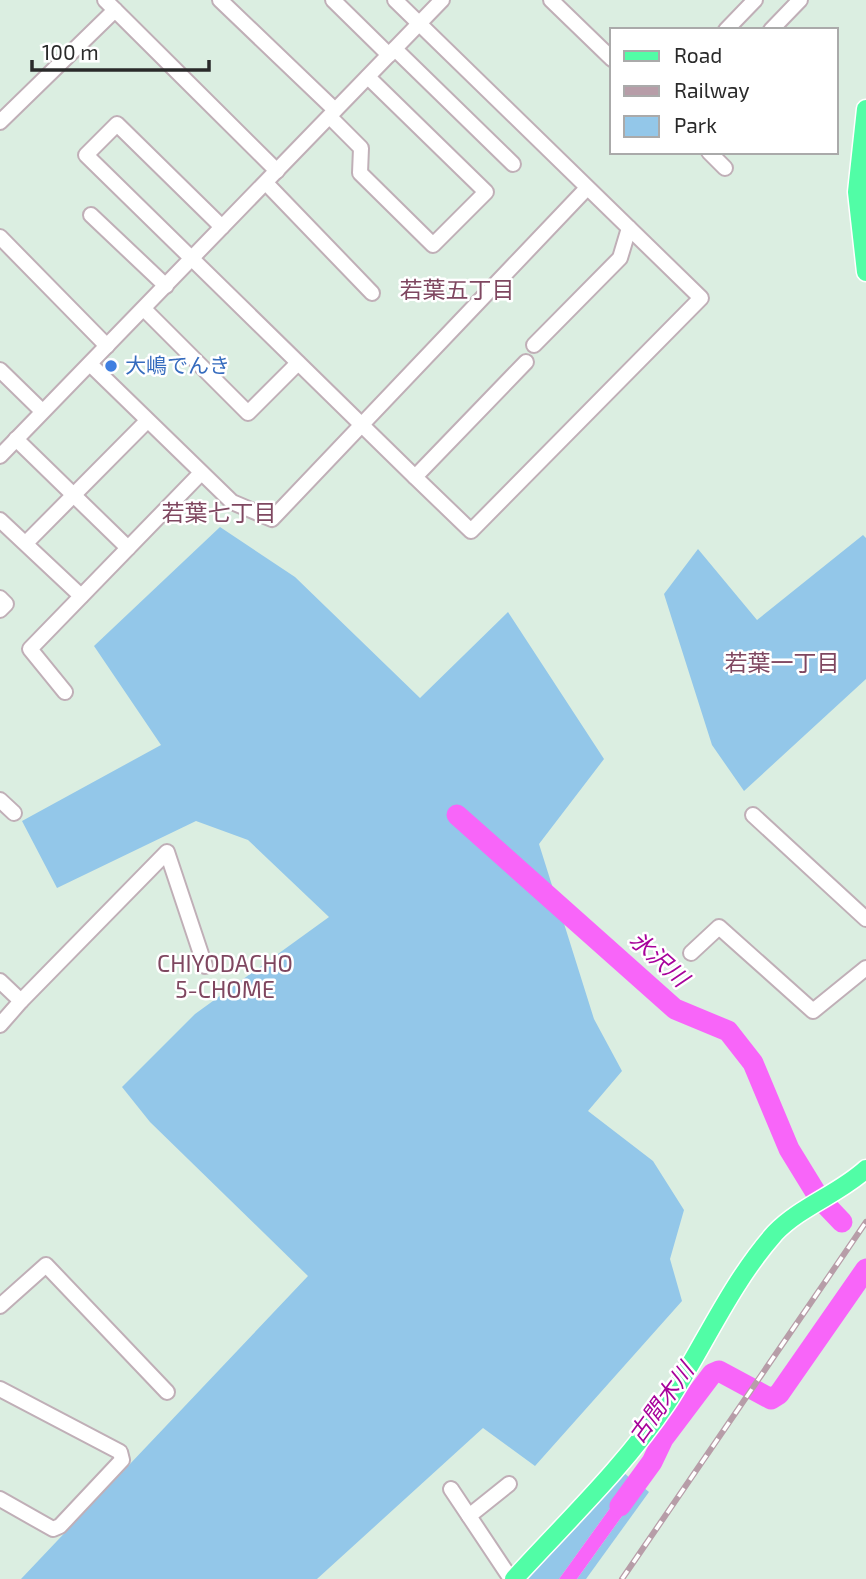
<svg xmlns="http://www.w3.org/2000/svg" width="866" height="1579" font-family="'Exo 2','Noto Sans JP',sans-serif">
	<rect width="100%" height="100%" fill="#dbeee1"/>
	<g fill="#93c7e9">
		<path d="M220,527L295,577L420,698L508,612L604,759L539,844L594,1019L622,1071L588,1111L653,1161L684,1210L670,1259L682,1301L535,1466L483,1428L317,1579H21L308,1276L150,1122L122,1087L195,1014L329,917L248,840L196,821L57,888L22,821L161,745L94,646Z"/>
		<path d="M863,535L866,538V679L744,791L712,745L664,594L698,549L757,620Z"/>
		<path d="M623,1472L631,1479L559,1579H527L610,1484Z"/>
		<path d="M643,1487L649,1492L586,1579H577Z"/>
	</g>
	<path fill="#f865f9" d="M631,1479L643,1487L577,1579H559Z"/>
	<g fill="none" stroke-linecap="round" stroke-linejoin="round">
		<g stroke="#f865f9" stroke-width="21">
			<path d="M457,815L675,1009L728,1031L753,1063L789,1149L816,1193"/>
			<path d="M822,1201L842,1222"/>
			<path d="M620,1506L652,1462L663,1439L712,1374L719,1371L771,1399L779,1394L866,1269"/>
		</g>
		<defs>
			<g id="minor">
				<path d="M105,0L277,171"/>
				<path d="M220,0L335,110"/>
				<path d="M333,0L389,55"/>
				<path d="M395,0L701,298L471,531L415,477L526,362"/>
				<path d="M551,0L612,59"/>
				<path d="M726,30L755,0"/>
				<path d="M771,30L800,0"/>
				<path d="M395,49L513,164"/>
				<path d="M330,117L361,148L360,173L433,245L486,192L368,77"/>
				<path d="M0,122L115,10"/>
				<path d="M709,152L725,168"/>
				<path d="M266,183L372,293"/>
				<path d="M91,215L166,286"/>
				<path d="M222,227L117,124L86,155L415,477"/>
				<path d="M0,237L107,346"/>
				<path d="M144,309L248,413L298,363"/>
				<path d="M534,345L620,258L629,228"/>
				<path d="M90,364L232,502L272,519L587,188"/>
				<path d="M0,370L42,411"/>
				<path d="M16,439L128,548"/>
				<path d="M0,456L442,0"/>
				<path d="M0,520L81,596"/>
				<path d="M26,543L147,421"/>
				<path d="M0,598L6,604L0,610"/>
				<path d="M65,692L30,649L201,473"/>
				<path d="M0,800L14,813"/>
				<path d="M753,815L866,919"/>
				<path d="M691,953L719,927L813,1011L866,968"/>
				<path d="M0,981L21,1001L0,1025"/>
				<path d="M21,1001L167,852L205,966"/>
				<path d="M0,1306L46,1265L167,1392"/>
				<path d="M0,1389L120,1452L122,1460L60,1526L53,1529L0,1499"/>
				<path d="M451,1489L511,1579"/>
				<path d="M469,1516L509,1484"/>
			</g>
			<g id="major">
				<path d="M866,109L857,192L866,272"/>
				<path d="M514,1579C566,1522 624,1467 667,1403C704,1346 730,1284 775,1233C801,1206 839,1194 866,1169"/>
			</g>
		</defs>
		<use href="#minor" stroke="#c0afb7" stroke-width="18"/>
		<use href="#major" stroke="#fff" stroke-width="21"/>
		<use href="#minor" stroke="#fff" stroke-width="14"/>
		<use href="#major" stroke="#51fda6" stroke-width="18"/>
		<defs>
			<path id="rail" d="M622,1579L866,1222"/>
		</defs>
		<use href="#rail" stroke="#b79da8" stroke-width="6"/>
		<use href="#rail" stroke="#fff" stroke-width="3.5" stroke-dasharray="10" stroke-linecap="butt"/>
	</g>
	<circle fill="#3f7fe0" stroke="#fff" stroke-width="2.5" cx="111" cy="366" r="7"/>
	<g text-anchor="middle" stroke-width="5" stroke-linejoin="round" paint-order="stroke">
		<g font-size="21" fill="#366cbe" stroke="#fff" text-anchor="start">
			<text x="125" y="373">大嶋でんき</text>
		</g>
		<g font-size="23" fill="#7f4760" stroke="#fff">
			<text x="457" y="298">若葉五丁目</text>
			<text x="219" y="521">若葉七丁目</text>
			<text x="782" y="671">若葉一丁目</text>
			<text x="225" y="972">CHIYODACHO<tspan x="225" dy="26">5-CHOME</tspan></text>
		</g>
		<g font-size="23" font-style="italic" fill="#a7029b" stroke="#fff">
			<text transform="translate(659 959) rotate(42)" y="8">氷沢川</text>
			<text transform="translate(661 1403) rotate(-54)" y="8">古間木川</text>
		</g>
	</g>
	<rect x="610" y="28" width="228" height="126" fill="#ffffff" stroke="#aaaaaa" stroke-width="2"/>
	<rect x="624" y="51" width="35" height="10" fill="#51fda6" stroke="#aaaaaa" stroke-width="2"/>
	<text x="674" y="63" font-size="21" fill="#2a2a2a">Road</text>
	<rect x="624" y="86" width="35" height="10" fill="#b79da8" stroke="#aaaaaa" stroke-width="2"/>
	<text x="674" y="98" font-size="21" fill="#2a2a2a">Railway</text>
	<rect x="624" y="116" width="35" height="21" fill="#93c7e9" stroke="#aaaaaa" stroke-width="2"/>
	<text x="674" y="133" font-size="21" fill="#2a2a2a">Park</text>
	<path d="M32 60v10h177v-10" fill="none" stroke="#2a2a2a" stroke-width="3.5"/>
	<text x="42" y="60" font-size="21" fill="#2a2a2a" stroke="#ffffff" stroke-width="5" paint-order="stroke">100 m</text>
</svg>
